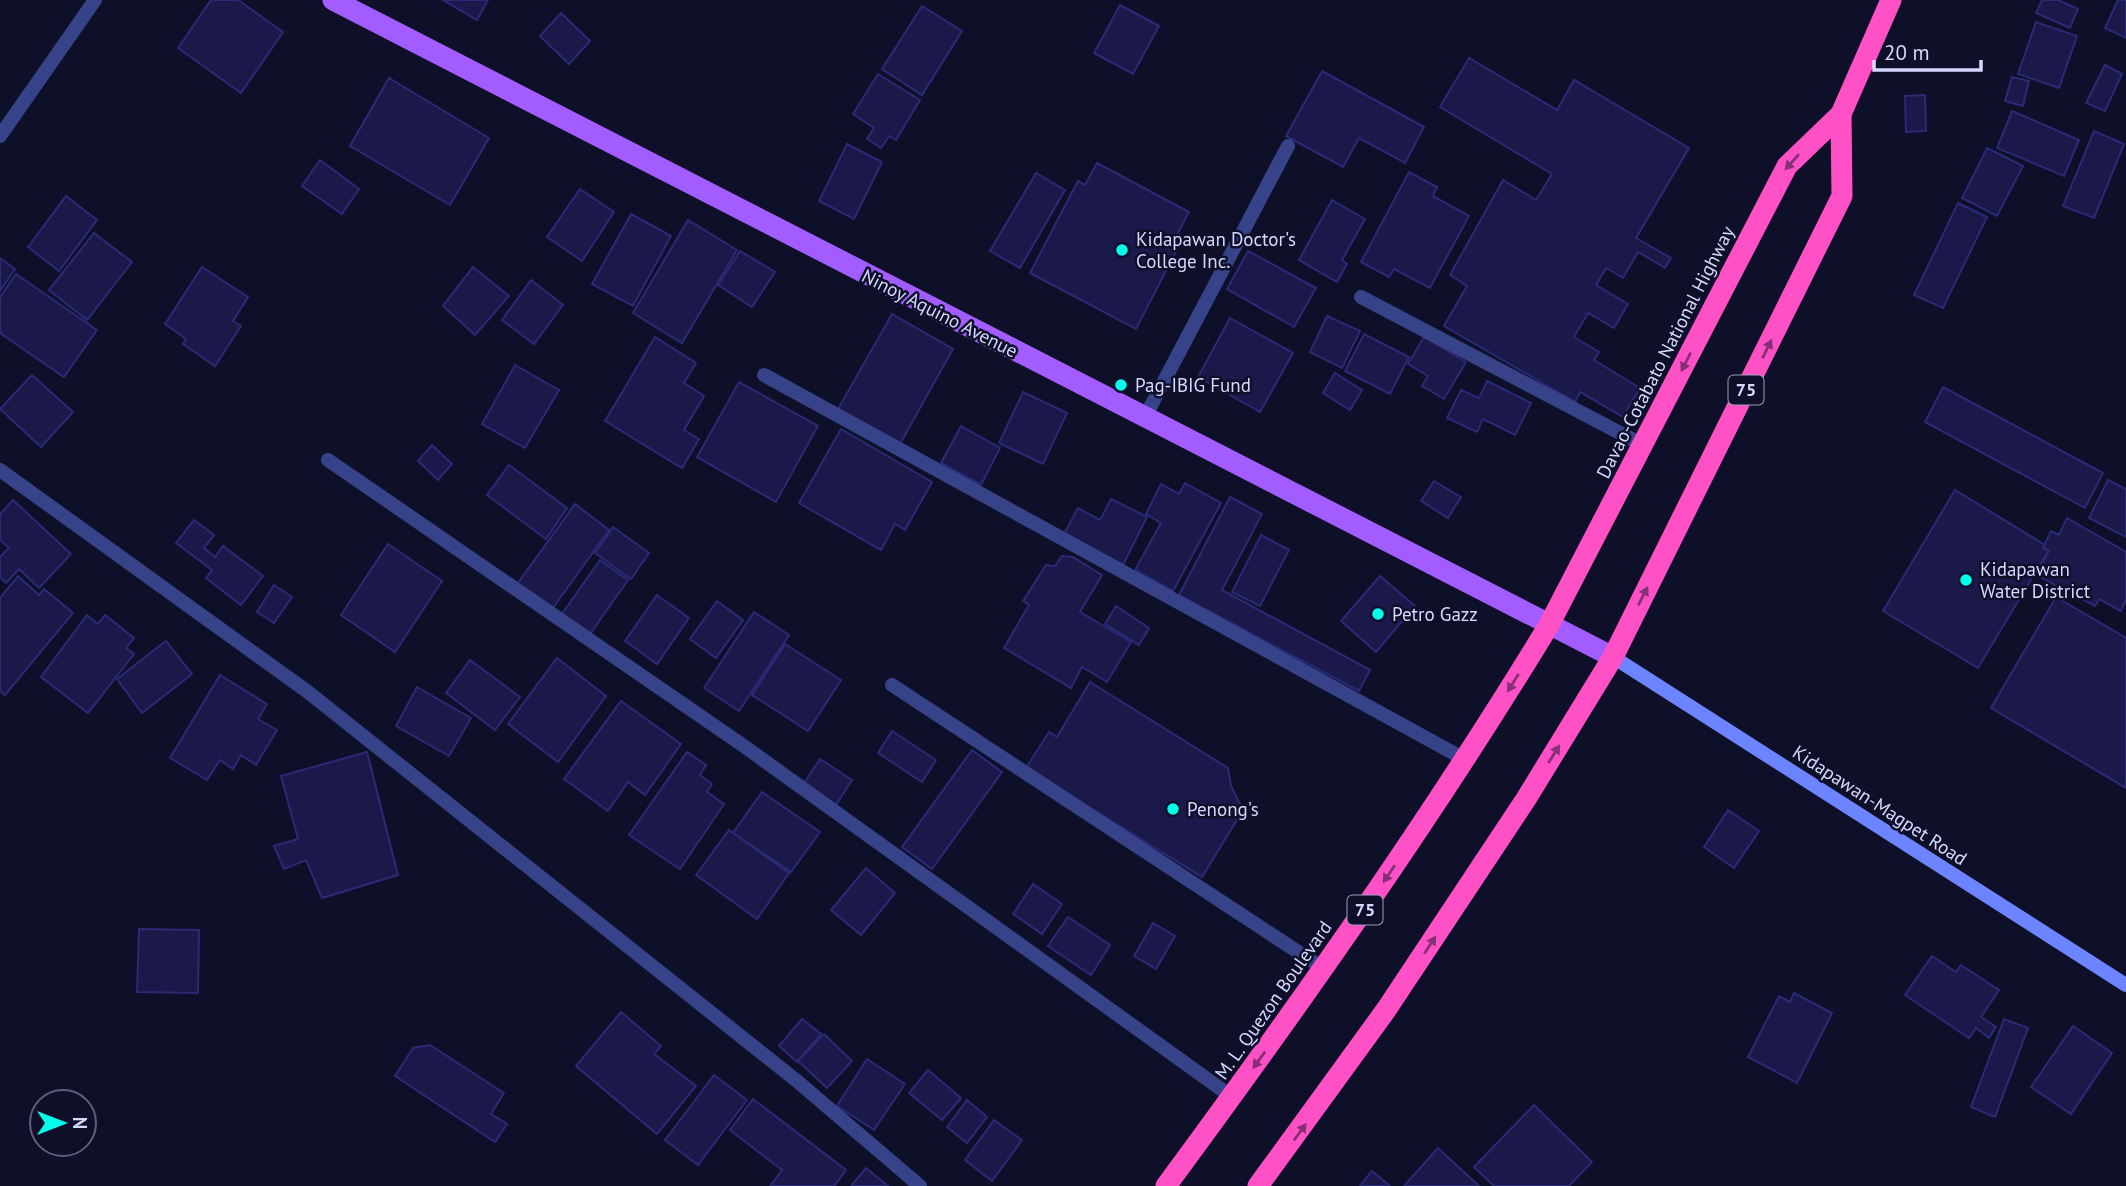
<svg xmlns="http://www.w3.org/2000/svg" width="2126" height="1186" font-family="'PT Sans',sans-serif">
	<rect width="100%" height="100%" fill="#0e0f28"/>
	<g fill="#1a194a" stroke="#2b2a77" stroke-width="2">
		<path d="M211,0H238L283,32L241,93L178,48Z"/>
		<path d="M443,0H488L477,20Z"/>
		<path d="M2042,0H2058L2078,9L2070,28L2036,13Z"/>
		<path d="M2118,0H2126V38L2105,28Z"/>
		<path d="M1120,5L1159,26L1133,74L1094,53Z"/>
		<path d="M922,6L962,31L922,95L882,69Z"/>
		<path d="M561,13L590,41L569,64L540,36Z"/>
		<path d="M2036,22L2077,36L2059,88L2018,74Z"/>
		<path d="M1469,58L1557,110L1574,80L1689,148L1636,238L1671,258L1665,268L1638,252L1623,278L1606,268L1596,285L1628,304L1614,328L1588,313L1574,337L1599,352L1594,360L1640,388L1623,417L1580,392L1575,402L1444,326L1467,286L1450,275L1503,180L1536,200L1552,174L1440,107Z"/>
		<path d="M2105,65L2122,74L2105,111L2086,103Z"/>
		<path d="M1322,71L1424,127L1405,163L1359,138L1343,167L1286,136Z"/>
		<path d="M878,74L920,100L896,140L889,136L881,148L867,139L874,128L853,114Z"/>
		<path d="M2012,77L2029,81L2023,106L2005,101Z"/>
		<path d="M389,78L489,138L450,205L350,146Z"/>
		<path d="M1925,95L1926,131L1906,132L1905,96Z"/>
		<path d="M2012,111L2079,140L2064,176L1997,148Z"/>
		<path d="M2094,131L2124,144L2094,218L2063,206Z"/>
		<path d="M847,144L882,162L854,219L819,201Z"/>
		<path d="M1987,148L2023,166L1997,216L1962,198Z"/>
		<path d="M320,160L359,189L342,214L302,186Z"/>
		<path d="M1097,163L1189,212L1177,235L1183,238L1136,329L1030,273L1078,181L1085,185Z"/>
		<path d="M1409,172L1437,187L1433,196L1469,216L1430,288L1394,269L1389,277L1361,262Z"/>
		<path d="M1036,173L1065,190L1020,268L990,251Z"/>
		<path d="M580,189L614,212L582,261L547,237Z"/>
		<path d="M66,196L97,220L59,271L28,247Z"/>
		<path d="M1332,200L1365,219L1342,260L1347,264L1337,282L1299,260Z"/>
		<path d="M1958,203L1987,217L1943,308L1914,295Z"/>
		<path d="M631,214L671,236L633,306L592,284Z"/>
		<path d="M688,220L737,250L682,343L633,313Z"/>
		<path d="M94,233L132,262L87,320L49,290Z"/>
		<path d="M740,251L775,272L752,307L718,285Z"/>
		<path d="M1248,251L1316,288L1294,327L1227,289Z"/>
		<path d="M0,258L15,269L0,291Z"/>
		<path d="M202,267L248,297L233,321L241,326L215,366L183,344L186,339L165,324Z"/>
		<path d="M473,267L509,296L475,335L443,306Z"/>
		<path d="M16,274L97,330L64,377L0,333V297Z"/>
		<path d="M531,280L563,305L534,344L502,320Z"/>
		<path d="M892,314L953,349L900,444L838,409Z"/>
		<path d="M1327,316L1360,331L1342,368L1310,352Z"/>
		<path d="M1230,318L1293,353L1260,412L1198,377Z"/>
		<path d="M1364,334L1409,357L1390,394L1345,371Z"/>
		<path d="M655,337L696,363L684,383L704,396L684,430L699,439L682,468L605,421Z"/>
		<path d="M1424,337L1466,362L1444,399L1422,386L1428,376L1408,364Z"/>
		<path d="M515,365L559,390L525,448L482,424Z"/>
		<path d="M1335,373L1362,390L1350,410L1323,393Z"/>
		<path d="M32,375L73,412L41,447L0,409Z"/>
		<path d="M1487,381L1531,403L1515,435L1483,419L1477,432L1447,418L1461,390L1479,398Z"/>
		<path d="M739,382L818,426L776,502L697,457Z"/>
		<path d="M1943,387L2103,473L2085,508L1925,422Z"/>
		<path d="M1023,392L1067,413L1043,464L999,443Z"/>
		<path d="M961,426L1000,448L981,485L941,463Z"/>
		<path d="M841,429L932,482L905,530L895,524L881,550L799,503Z"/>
		<path d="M432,445L452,464L438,480L418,461Z"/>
		<path d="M509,465L567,508L546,539L487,495Z"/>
		<path d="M2108,480L2126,489V537L2089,518Z"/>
		<path d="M1434,481L1461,497L1448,518L1421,501Z"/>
		<path d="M1185,483L1221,503L1173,591L1135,570L1161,523L1146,514L1161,484L1179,494Z"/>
		<path d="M1955,490L2050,548L1978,668L1883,611Z"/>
		<path d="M1230,497L1262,514L1222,590L1370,670L1359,691L1179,595Z"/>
		<path d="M1111,499L1147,517L1123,565L1064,534L1078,508L1100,520Z"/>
		<path d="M13,500L71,554L39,588L19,569L6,583L0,577V557L9,548L0,540V514Z"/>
		<path d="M575,504L609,530L550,612L515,587Z"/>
		<path d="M2067,518L2126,552V600L2121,611L2099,599L2095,606L2036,575L2049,551L2043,548L2051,531L2059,535Z"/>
		<path d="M194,520L214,535L204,548L215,557L223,546L263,576L241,605L206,578L212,570L176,543Z"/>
		<path d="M613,527L649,553L631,579L595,553Z"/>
		<path d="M1261,535L1289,550L1260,606L1232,592Z"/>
		<path d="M388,544L442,581L395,652L341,615Z"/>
		<path d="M1062,556L1073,557L1102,575L1080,612L1131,642L1107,682L1082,667L1071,688L1004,648L1029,605L1023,601L1046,565L1055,566Z"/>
		<path d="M600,560L628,580L590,634L562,614Z"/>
		<path d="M18,576L39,595L44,589L73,613L5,695L0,691V598Z"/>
		<path d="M1380,576L1415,606L1376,652L1341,621Z"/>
		<path d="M274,585L292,597L274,623L257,612Z"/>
		<path d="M657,595L689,618L657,664L625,641Z"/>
		<path d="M2056,597L2126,638V788L1991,708Z"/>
		<path d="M717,601L743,620L716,658L690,639Z"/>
		<path d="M1116,606L1149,628L1139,645L1105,624Z"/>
		<path d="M754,612L789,635L739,711L704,688Z"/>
		<path d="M87,615L98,624L105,615L134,638L126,648L134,654L88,713L41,677Z"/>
		<path d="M166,641L192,674L142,713L117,679Z"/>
		<path d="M785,644L841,680L808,731L752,695Z"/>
		<path d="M557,658L606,696L558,762L508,724Z"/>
		<path d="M470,660L520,697L495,730L446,693Z"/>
		<path d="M220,675L267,704L258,719L277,730L256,765L241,755L233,769L220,760L207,780L170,758Z"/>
		<path d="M1090,682L1228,768L1231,786L1243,810L1202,877L1026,768L1049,732L1057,737Z"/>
		<path d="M417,687L471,718L449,756L396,726Z"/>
		<path d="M621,701L681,744L645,795L628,782L608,811L564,779Z"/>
		<path d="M892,731L936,760L922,782L878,753Z"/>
		<path d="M972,750L1002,772L932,869L902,847Z"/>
		<path d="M367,752L398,875L322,898L306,860L284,869L274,846L298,839L281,776Z"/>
		<path d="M687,752L706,765L700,775L712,784L707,792L724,804L680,869L629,835Z"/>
		<path d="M820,759L852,780L834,808L802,786Z"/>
		<path d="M762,792L820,832L791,872L733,833Z"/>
		<path d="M1728,810L1759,831L1734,868L1704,847Z"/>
		<path d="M729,830L789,873L757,919L696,875Z"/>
		<path d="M866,868L895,893L861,935L831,910Z"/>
		<path d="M1033,884L1062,904L1042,934L1013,914Z"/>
		<path d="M1068,917L1110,945L1091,975L1048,946Z"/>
		<path d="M1153,923L1175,936L1156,969L1134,956Z"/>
		<path d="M139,929L199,930L198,993L137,992Z"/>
		<path d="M1932,956L1956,972L1961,965L1999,990L1981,1017L1996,1027L1989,1038L1976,1028L1969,1038L1905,995Z"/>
		<path d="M1794,993L1832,1013L1797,1083L1748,1057L1779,996L1790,1002Z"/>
		<path d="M621,1012L661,1046L654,1054L696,1086L657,1134L576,1066Z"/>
		<path d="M802,1019L821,1034L797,1062L779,1046Z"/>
		<path d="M2004,1019L2028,1028L1995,1117L1971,1107Z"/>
		<path d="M2073,1026L2112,1053L2071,1114L2031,1087Z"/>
		<path d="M824,1034L852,1061L827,1088L798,1061Z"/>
		<path d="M430,1045L504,1093L491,1114L507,1124L495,1142L395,1076L413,1048Z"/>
		<path d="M867,1059L905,1084L874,1130L837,1106Z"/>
		<path d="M928,1070L961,1098L942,1120L909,1093Z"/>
		<path d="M714,1075L747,1100L698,1165L665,1140Z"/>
		<path d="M753,1099L846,1170L834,1186H770L782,1170L730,1130Z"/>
		<path d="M967,1100L987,1117L967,1143L947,1127Z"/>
		<path d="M1534,1105L1592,1162L1569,1186H1494L1474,1167Z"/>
		<path d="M994,1120L1022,1140L992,1181L965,1160Z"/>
		<path d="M1438,1148L1479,1186H1404Z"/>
		<path d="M866,1168L888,1186H851Z"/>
		<path d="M1372,1171L1390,1186H1360Z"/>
	</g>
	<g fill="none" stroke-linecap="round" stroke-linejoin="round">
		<path stroke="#374389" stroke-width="14" d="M892,685L1324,969"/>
		<g stroke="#374389" stroke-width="14">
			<path d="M0,136L95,0"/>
			<path d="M1361,297L1643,445"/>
			<path d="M764,375L1466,760"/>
			<path d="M1144,419L1288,146"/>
			<path d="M328,460L741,744L1232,1097"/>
			<path d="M0,470L308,692L797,1081L920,1186"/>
		</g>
		<path stroke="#6c84ff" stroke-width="14" d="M1613,657L2126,985"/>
		<path stroke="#a35cff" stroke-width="21" d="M333,0L1613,657"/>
		<g stroke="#ff50c5" stroke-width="21">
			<path d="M1166,1186C1301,1003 1431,819 1549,625L1787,166L1841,114L1891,0"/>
			<path d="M1258,1186L1386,1010L1526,799L1613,657L1842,196L1841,114"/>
		</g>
	</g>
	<defs><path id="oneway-solid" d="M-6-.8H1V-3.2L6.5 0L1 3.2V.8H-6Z" transform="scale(1.75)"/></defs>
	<g fill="#863076">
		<use href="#oneway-solid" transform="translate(1792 162) rotate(132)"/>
		<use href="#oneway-solid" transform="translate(1767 349) rotate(-64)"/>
		<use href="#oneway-solid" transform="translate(1686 362) rotate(117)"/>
		<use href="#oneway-solid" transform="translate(1643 596) rotate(-63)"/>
		<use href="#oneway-solid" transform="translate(1513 683) rotate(122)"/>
		<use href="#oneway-solid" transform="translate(1554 754) rotate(-58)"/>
		<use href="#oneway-solid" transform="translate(1389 874) rotate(124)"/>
		<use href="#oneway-solid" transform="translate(1430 945) rotate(-57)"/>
		<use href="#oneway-solid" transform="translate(1259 1060) rotate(126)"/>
		<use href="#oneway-solid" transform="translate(1300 1132) rotate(-54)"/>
	</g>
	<g fill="#01ffe9" stroke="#0e0f28" stroke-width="2.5">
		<circle cx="1122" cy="250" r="7"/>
		<circle cx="1121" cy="385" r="7"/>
		<circle cx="1966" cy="580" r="7"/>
		<circle cx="1378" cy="614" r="7"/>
		<circle cx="1173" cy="809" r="7"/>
	</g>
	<g text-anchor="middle" stroke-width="5" stroke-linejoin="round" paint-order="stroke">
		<g fill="#0e0f28" stroke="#999cbe" stroke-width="2">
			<rect x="1728.5" y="375.5" width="35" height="29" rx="5"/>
			<rect x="1347.5" y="895.5" width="35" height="29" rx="5"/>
		</g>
		<g font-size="18" font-weight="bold" fill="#d5d8ff">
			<text x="1746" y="396">75</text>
			<text x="1365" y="916">75</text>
		</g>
		<g font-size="19" fill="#d5d8ff" stroke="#0e0f28" text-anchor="start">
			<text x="1136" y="246">Kidapawan Doctor's<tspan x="1136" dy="22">College Inc.</tspan></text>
			<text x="1135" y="392">Pag-IBIG Fund</text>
			<text x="1980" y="576">Kidapawan<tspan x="1980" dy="22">Water District</tspan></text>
			<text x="1392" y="621">Petro Gazz</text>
			<text x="1187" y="816">Penong's</text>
		</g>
		<g font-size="19" fill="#d5d8ff" stroke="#0e0f28">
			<text transform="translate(940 313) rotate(27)" y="7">Ninoy Aquino Avenue</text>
			<text transform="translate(1665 352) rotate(-63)" y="7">Davao-Cotabato National Highway</text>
			<text transform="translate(1880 805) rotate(33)" y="7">Kidapawan-Magpet Road</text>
			<text transform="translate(1273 1000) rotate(-55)" y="7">M. L. Quezon Boulevard</text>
		</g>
	</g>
	<g transform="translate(63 1123) rotate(90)"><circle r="33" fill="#0e0f28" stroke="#5e5f7e" stroke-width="2"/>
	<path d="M0-5L12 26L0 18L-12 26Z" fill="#01ffe9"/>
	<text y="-10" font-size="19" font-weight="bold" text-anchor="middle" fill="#d5d8ff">N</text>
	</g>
	<path d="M1874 60v10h107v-10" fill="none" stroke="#d5d8ff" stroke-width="3.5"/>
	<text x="1884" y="60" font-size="21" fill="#d5d8ff" stroke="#0e0f28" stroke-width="5" paint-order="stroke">20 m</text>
</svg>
